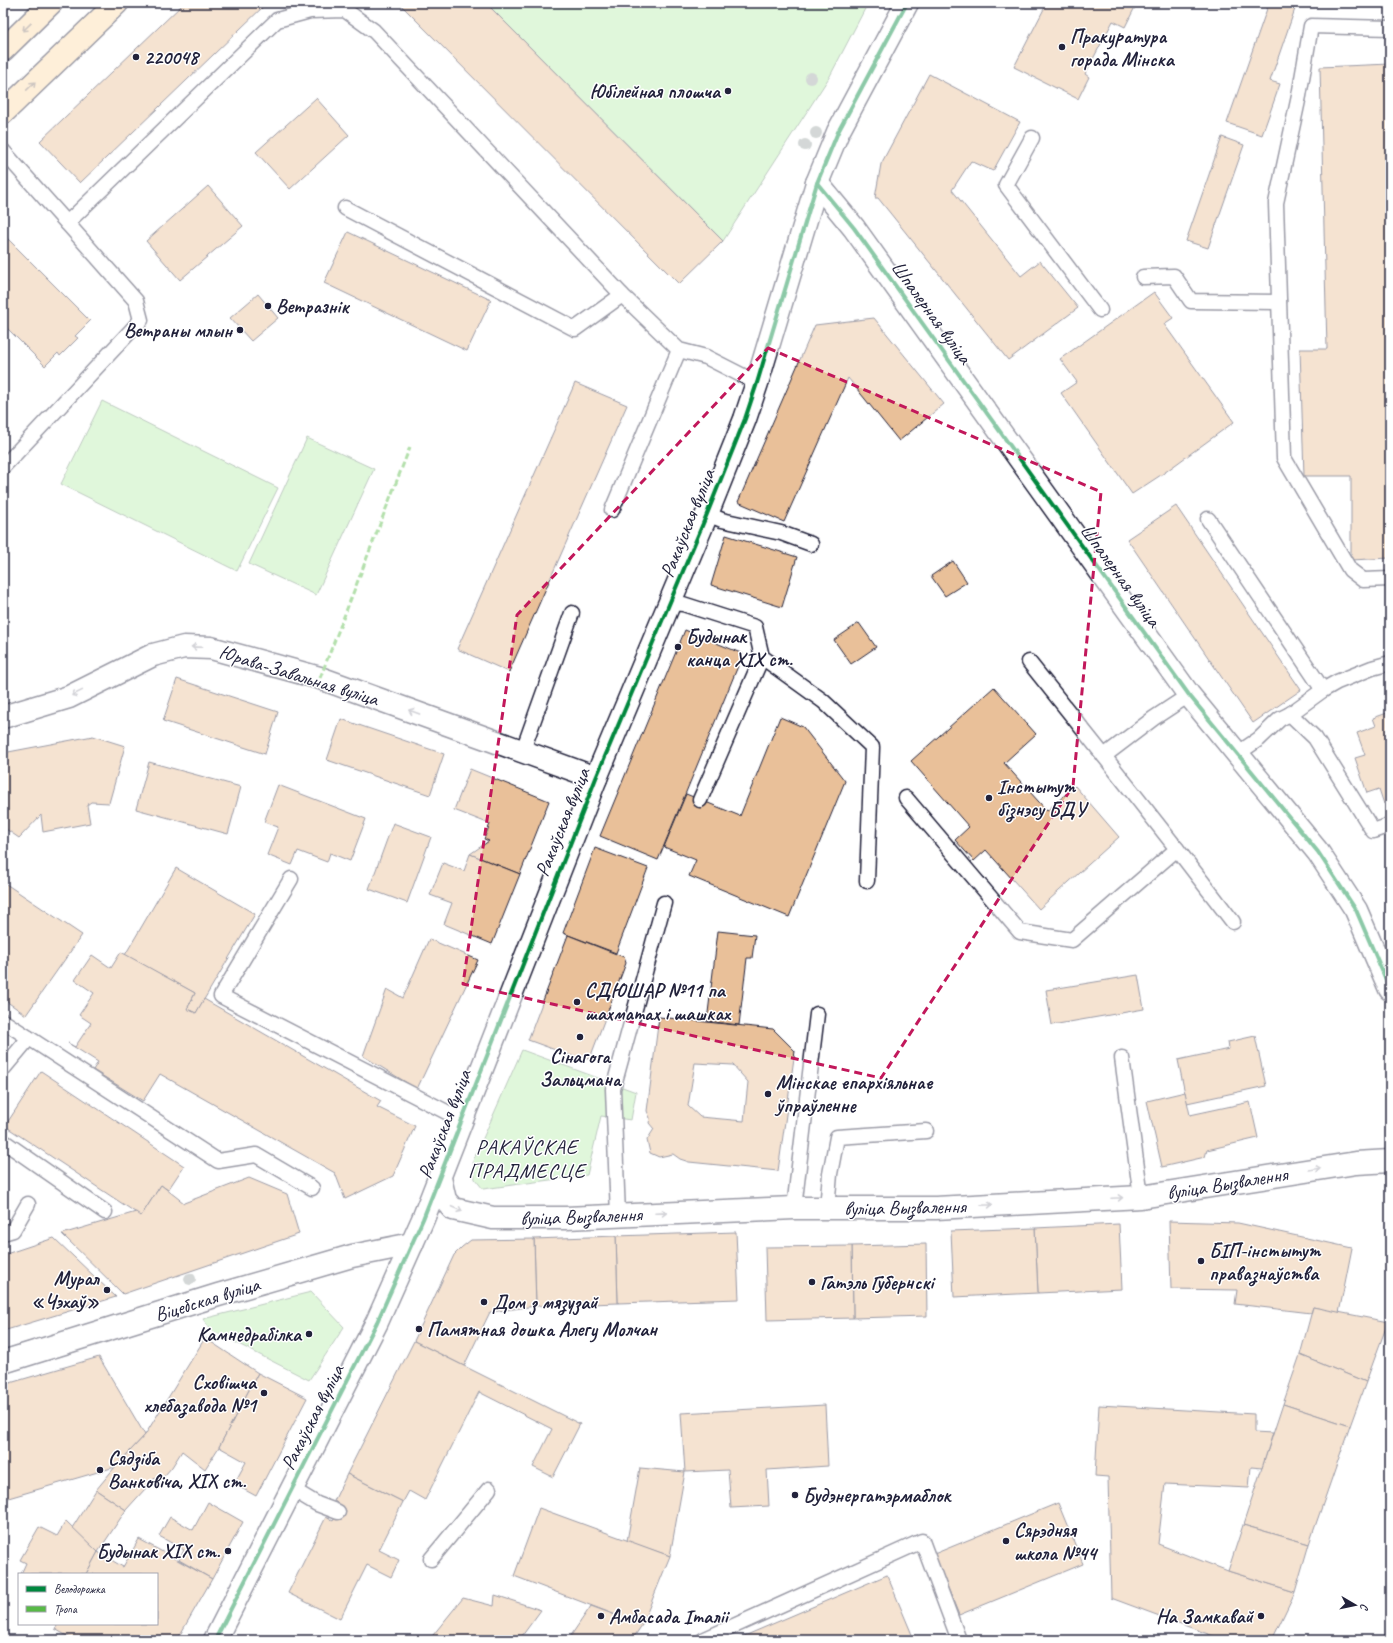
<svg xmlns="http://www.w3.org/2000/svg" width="1393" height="1643" font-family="Caveat,sans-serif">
	<rect width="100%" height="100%" fill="#fff"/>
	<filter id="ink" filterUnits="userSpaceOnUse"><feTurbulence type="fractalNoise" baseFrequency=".025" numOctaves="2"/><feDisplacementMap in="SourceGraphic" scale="8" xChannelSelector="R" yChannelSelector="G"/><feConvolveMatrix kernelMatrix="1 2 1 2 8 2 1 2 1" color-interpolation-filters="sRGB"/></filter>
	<g filter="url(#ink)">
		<g fill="#bbeeaf" stroke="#6e8875">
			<path d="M486,3H868L830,76L723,241Z"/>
			<path d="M102,401L278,488L237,571L61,484Z"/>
			<path d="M307,438L374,469L316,595L249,564Z"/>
			<path d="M522,1050L636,1092L631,1120L601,1116L587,1175L483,1189L475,1179L473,1161Z"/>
			<path d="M311,1292L344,1327L309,1380L211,1330L203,1319Z"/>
		</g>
		<g fill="#e9c099" stroke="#22223b" fill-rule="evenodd">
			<path d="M184,3H265L266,4L80,183L40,141Z"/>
			<path d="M399,3H486L723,241L679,284Z"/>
			<path d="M1047,3H1137L1125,27L1113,21L1085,74L1089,77L1078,99L1014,67Z"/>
			<path d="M1269,3H1287L1296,6L1270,81L1280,84L1262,135L1227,123Z"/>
			<path d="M1390,64V558L1351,560V476H1304L1300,349H1327L1320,67Z"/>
			<path d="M929,74L1020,122L993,171L971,161L952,190L1021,276L1040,261L1078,308L1008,360L878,198H875L881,164Z"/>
			<path d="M316,98L349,135L290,189L256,152Z"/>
			<path d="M1222,137L1244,145L1208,248L1186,241Z"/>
			<path d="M208,186L243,226L180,280L146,241Z"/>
			<path d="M348,232L491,300L467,351L324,283Z"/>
			<path d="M5,236L90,321L75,336L78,338L60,356L58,353L45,366L3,324V238Z"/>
			<path d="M1154,292L1173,318L1164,324L1234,422L1164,473L1132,494L1061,393L1077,382L1060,359Z"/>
			<path d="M258,294L278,318L251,341L230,318Z"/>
			<path d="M874,318L944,404L899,441L848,378L784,522L738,502L815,325Z"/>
			<path d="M575,383L627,405L509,672L457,649Z"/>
			<path d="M1176,506L1301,690L1253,723L1127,539Z"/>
			<path d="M726,535L797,557L782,607L711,585Z"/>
			<path d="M953,561L967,582L945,596L931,576Z"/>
			<path d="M859,623L876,647L851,664L834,640Z"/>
			<path d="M685,630L743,654L658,860L600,836Z"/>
			<path d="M177,679L278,712L265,754L163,721Z"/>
			<path d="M994,687L1036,734L1004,763L1047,811L1075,786L1119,837L1039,909L986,850L974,861L955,840L969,827L911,761Z"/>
			<path d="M1390,712V802L1384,804L1379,789L1367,793L1355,758L1365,755L1357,733L1376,726L1373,718Z"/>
			<path d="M780,717L803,727L845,781L789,917L689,876L696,860L664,847L686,794L740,816Z"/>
			<path d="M341,719L444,754L430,795L327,760Z"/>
			<path d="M93,736L125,746L109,803L91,802L87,805L90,823L43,832L41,815L19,838L3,827V753Z"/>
			<path d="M149,762L241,787L228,834L136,809Z"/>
			<path d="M470,769L549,801L520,874L470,854L489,841L484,839L490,824L454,810Z"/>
			<path d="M278,785L366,819L350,861L330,853L327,862L298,851L292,865L267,855L278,827L264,822Z"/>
			<path d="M393,823L431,837L407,903L369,889Z"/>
			<path d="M595,848L648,868L616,953L563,933Z"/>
			<path d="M470,854L520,874L492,944L444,924L452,903L430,895L443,863L464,871Z"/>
			<path d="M176,868L255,914L196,1013L187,1009L195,993L125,955Z"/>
			<path d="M3,882L82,935L26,1015L3,999Z"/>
			<path d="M718,931L755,935L752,958H747L739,1025L707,1021Z"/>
			<path d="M568,935L624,957L626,963L590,1058L583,1060L528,1040Z"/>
			<path d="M429,939L478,960L417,1089L363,1056L387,989L403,998Z"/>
			<path d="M121,952L195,993L187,1009L196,1013L204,999L381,1101L377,1107L415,1126L393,1176L345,1199L335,1173L160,1074L143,1101L93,1070L98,1062L68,1043L75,1047L91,1023L79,1015L94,993L75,980L92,955L111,968Z"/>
			<path d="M1138,975L1144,1009L1052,1025L1046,990Z"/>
			<path d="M659,1017L773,1029L795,1051L778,1171L689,1162L680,1159L673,1154L659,1157L650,1153L647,1140L654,1129L649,1123L650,1118L647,1111ZM695,1063L733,1065L748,1082L744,1121L700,1117L688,1106Z"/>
			<path d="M1255,1036L1266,1086L1187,1103L1178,1060L1229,1049L1228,1042Z"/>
			<path d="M41,1071L184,1166L168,1190L161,1185L141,1216L5,1126Z"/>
			<path d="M1185,1092L1190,1115L1250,1102L1258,1138L1207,1150L1205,1157L1162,1167L1147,1101Z"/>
			<path d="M249,1178L287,1194L299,1234L123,1294L62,1234L136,1212L141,1216L161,1185L184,1203Z"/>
			<path d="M1169,1221L1238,1223L1352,1248L1339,1313L1313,1307L1311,1313L1235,1304L1237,1290L1171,1289Z"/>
			<path d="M1119,1224L1122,1289L1038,1293L1035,1228Z"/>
			<path d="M1035,1228L1038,1293L954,1297L951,1231Z"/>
			<path d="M736,1232L739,1299L618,1303L616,1236Z"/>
			<path d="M616,1236L618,1303L536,1306L534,1239Z"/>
			<path d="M54,1238L116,1297L3,1331V1255Z"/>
			<path d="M534,1239L536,1306L490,1312L464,1366L414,1341L454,1255L462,1247L471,1240Z"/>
			<path d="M926,1244L927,1316L853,1318L852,1246Z"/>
			<path d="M852,1246L853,1318L767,1320L765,1247Z"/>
			<path d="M1313,1307L1388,1322L1366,1382L1300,1355Z"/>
			<path d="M205,1338L258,1373L219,1447L205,1469L182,1451L172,1467L159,1482L155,1478L126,1510L96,1490L115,1467L145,1435Z"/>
			<path d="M414,1341L580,1424L553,1477L533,1467L552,1429L479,1392L425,1500L409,1491L403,1502L347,1474Z"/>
			<path d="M1300,1355L1366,1382L1350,1426L1283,1404Z"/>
			<path d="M99,1357L145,1435L115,1467L5,1499L3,1496V1385Z"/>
			<path d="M258,1373L307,1398L256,1496L234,1484L246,1462L219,1447Z"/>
			<path d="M1283,1404L1350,1426L1309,1544L1243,1525Z"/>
			<path d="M825,1405L828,1466L767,1470L769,1506L731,1508L728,1470L685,1472L681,1413Z"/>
			<path d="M1099,1405L1254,1414V1432L1273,1433L1262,1468L1251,1467L1249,1488L1165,1484L1158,1544L1228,1571L1295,1592L1272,1640H1224L1111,1598L1108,1477L1095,1476Z"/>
			<path d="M640,1468L685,1472L670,1556L627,1541Z"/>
			<path d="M347,1474L403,1502L379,1550L399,1560L391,1577L367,1565L340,1619L288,1593L326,1517L333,1521L338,1512L341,1505L334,1501Z"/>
			<path d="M96,1490L126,1510L98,1552L72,1528Z"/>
			<path d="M208,1502L243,1522L212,1579L179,1560L184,1550L159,1536L170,1517L193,1530Z"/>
			<path d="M1058,1503L1083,1564L959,1615L934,1554Z"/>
			<path d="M539,1508L670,1556L642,1625L514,1576Z"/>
			<path d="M66,1521L98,1552L86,1574L58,1573L57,1574H21L26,1563L20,1560L39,1527L57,1536Z"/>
			<path d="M1243,1525L1309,1544L1295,1592L1228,1571Z"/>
			<path d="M139,1539L212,1579L177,1640H74L55,1629L58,1624H157V1574H86L98,1552L123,1567Z"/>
			<path d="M887,1575L913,1637L905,1640H735Z"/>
			<path d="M495,1595L541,1610L519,1640H429L463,1598L494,1606Z"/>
			<path d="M591,1606L642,1625L632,1640H568Z"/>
		</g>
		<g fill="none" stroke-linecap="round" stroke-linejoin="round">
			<defs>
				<g id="service">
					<path d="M1390,28L1311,26L1299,96L1276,203L1284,458L1350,570L1363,580L1390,579"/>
					<path d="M1032,138L1006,185L1100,310"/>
					<path d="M3,151L67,223L277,20L310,11L345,10L374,31L622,295L679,350L706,357L757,383"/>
					<path d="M345,208L575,329L622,295"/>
					<path d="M1143,277L1174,276L1191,301L1279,302"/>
					<path d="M3,467L141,320L136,301L67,223"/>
					<path d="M612,510L679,350"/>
					<path d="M707,514L722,520L781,533L811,544"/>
					<path d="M1208,519L1323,690"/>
					<path d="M670,603L683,604L755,627L762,657L823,701L872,747L867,881"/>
					<path d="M1029,662L1104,756"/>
					<path d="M1290,714L1315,738L1373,831L1390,825"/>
					<path d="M523,750L572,613"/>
					<path d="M1237,754L1259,739L1280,719L1290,714L1323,690L1337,682L1372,668L1390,663"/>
					<path d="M906,798L1020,932L1072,940L1177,849L1104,756L1154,718L1189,695"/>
					<path d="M700,800L762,657"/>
					<path d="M1177,849L1233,922"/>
					<path d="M291,879L221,996L462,1120"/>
					<path d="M3,1021L218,1161L256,1155L312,1188"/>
					<path d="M1122,1058L1141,1197"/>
					<path d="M3,1069L29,1038"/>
					<path d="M3,1141L105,1212"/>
					<path d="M794,1208L817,1014"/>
					<path d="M827,1209L830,1174L837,1137L926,1131"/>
					<path d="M618,1215L613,1089L664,903"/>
					<path d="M3,1233L13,1230L28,1204"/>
					<path d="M292,1489L317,1504L338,1512"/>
					<path d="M431,1559L489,1489"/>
					<path d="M703,1640L922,1541L959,1640"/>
				</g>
				<g id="minor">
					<path d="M817,183L854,228L1189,695L1318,852L1356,910L1390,989"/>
					<path d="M3,717L69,697L153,655L184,647L211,648L320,678L596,778"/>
					<path d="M440,1178L445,1200L453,1209L493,1218H566L794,1208H936L1141,1197L1356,1163L1390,1161"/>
					<path d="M3,1362L218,1295L352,1256L412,1244"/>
					<path d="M215,1640L377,1322L423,1219L596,778L707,514L745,419L757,383L817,183L838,132L907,3"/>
				</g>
				<g id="primary">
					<path d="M3,50L51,3"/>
					<path d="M3,113L117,3"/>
				</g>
			</defs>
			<use href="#service" stroke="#22223b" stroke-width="17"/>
			<use href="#minor" stroke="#22223b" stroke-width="25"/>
			<use href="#primary" stroke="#22223b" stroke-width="25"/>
			<use href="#service" stroke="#fff" stroke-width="14"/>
			<use href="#minor" stroke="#fff" stroke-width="22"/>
			<use href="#primary" stroke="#fddcac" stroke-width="22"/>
			<path stroke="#58b947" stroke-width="3" stroke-dasharray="6 3" stroke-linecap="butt" d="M320,678L410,447"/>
			<defs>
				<g id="cycleway">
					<path d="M817,183L854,228L1189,695L1318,852L1356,910L1390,989"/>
					<path d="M215,1640L377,1322L423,1219L596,778L707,514L745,419L757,383L817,183L838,132L907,3"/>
				</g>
			</defs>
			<use href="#cycleway" stroke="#fff" stroke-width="6"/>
			<use href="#cycleway" stroke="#00873e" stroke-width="4"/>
		</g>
		<g fill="#9fa7a6">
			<circle cx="811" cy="78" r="6"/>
			<circle cx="816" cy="133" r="6"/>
			<circle cx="805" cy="145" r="6"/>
			<circle cx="190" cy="1279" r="6"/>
		</g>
		<defs><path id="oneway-shaft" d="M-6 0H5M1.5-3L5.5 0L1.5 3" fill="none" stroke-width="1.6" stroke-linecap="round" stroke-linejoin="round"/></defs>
		<g stroke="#907f74">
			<use href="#oneway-shaft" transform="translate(27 27) rotate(136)"/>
			<use href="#oneway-shaft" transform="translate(31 86) rotate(-44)"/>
		</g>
		<g stroke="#9c9ca7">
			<use href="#oneway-shaft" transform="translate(197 647) rotate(-178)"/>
			<use href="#oneway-shaft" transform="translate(77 693) rotate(154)"/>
			<use href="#oneway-shaft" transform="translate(414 712) rotate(-160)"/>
			<use href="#oneway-shaft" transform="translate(1315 1169) rotate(-9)"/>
			<use href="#oneway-shaft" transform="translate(1117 1198) rotate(-3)"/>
			<use href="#oneway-shaft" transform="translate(987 1205) rotate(-3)"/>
			<use href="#oneway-shaft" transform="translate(457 1209) rotate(23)"/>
			<use href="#oneway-shaft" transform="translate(661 1213) rotate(-2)"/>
		</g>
	</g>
	<path d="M0 0H1393V1643H0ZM768,348L1101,492L1073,786L881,1078L463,984L517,615Z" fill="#fff" fill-opacity=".55" fill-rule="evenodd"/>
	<path fill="none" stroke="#c2185b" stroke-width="3" stroke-dasharray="8 5" stroke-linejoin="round" d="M768,348L1101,492L1073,786L881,1078L463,984L517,615Z"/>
	<g fill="#22223b" stroke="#fff" stroke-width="1.5">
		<circle cx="1062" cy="47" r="4"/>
		<circle cx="136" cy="57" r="4"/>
		<circle cx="728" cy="91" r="4"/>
		<circle cx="268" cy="306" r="4"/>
		<circle cx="240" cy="330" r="4"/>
		<circle cx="678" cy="647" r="4"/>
		<circle cx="989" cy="798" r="4"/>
		<circle cx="577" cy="1002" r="4"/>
		<circle cx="580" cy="1037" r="4"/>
		<circle cx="768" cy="1094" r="4"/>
		<circle cx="1201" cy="1261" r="4"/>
		<circle cx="812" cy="1282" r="4"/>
		<circle cx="107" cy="1290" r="4"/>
		<circle cx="484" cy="1302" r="4"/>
		<circle cx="419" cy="1329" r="4"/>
		<circle cx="309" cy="1334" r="4"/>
		<circle cx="264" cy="1393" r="4"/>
		<circle cx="100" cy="1470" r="4"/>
		<circle cx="795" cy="1495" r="4"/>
		<circle cx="1006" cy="1541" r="4"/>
		<circle cx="228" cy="1551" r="4"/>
		<circle cx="601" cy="1616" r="4"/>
		<circle cx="1261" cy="1616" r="4"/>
	</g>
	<g text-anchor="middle" stroke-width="3" stroke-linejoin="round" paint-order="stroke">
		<g font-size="20" font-weight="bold" fill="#22223b" stroke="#fff" text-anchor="start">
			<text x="1070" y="43">Пракуратура<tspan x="1070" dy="23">горада Мінска</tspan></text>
			<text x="144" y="64">220048</text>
			<text x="720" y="98" text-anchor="end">Юбілейная плошча</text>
			<text x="276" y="313">Ветразнік</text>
			<text x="232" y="337" text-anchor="end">Ветраны млын</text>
			<text x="686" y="643">Будынак<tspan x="686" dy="23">канца ХІХ ст.</tspan></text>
			<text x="997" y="793">Інстытут<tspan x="997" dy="23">бізнэсу БДУ</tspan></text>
			<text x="585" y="997">СДЮШАР №11 па<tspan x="585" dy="23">шахматах і шашках</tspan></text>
			<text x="580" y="1063" text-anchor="middle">Сінагога<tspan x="580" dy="23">Зальцмана</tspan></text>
			<text x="776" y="1089">Мінскае епархіяльнае<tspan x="776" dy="23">ўпраўленне</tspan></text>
			<text x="1209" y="1257">БІП-інстытут<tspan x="1209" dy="23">правазнаўства</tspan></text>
			<text x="99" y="1285" text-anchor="end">Мурал<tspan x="99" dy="23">«Чэхаў»</tspan></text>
			<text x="820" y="1289">Гатэль Губернскі</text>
			<text x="492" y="1309">Дом з мязузай</text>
			<text x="427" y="1336">Памятная дошка Алегу Молчан</text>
			<text x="301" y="1341" text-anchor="end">Камнедрабілка</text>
			<text x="256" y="1389" text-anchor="end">Сховішча<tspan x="256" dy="23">хлебазавода №1</tspan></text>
			<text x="108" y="1465">Сядзіба<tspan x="108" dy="23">Ванковіча, XIX ст.</tspan></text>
			<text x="803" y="1502">Будэнергатэрмаблок</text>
			<text x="1014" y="1537">Сярэдняя<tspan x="1014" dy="23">школа №44</tspan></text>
			<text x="220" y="1558" text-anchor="end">Будынак XIX ст.</text>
			<text x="609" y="1623">Амбасада Італіі</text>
			<text x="1253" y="1623" text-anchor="end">На Замкавай</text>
		</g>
		<g font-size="20" fill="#22223b" stroke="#fff">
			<text transform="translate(932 312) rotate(54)" y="7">Шпалерная вуліца</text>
			<text transform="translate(687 523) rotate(-68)" y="7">Ракаўская вуліца</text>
			<text transform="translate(1121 575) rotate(54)" y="7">Шпалерная вуліца</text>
			<text transform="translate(299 675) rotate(17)" y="7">Юрава-Завальная вуліца</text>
			<text transform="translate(562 822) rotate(-68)" y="7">Ракаўская вуліца</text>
			<text transform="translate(444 1124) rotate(-69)" y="7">Ракаўская вуліца</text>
			<text transform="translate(1227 1183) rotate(-9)" y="7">вуліца Вызвалення</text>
			<text transform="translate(905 1207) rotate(-1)" y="7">вуліца Вызвалення</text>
			<text transform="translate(581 1216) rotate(-2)" y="7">вуліца Вызвалення</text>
			<text transform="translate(207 1299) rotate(-17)" y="7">Віцебская вуліца</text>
			<text transform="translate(312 1417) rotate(-63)" y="7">Ракаўская вуліца</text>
		</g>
		<g font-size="21" letter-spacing="1" fill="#22223b" stroke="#fff">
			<text x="527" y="1154">РАКАЎСКАЕ<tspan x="527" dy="24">ПРАДМЕСЦЕ</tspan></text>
		</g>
	</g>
	<rect width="1393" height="1643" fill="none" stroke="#fff" stroke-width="16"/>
	<rect x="8" y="8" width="1377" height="1627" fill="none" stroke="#22223b" stroke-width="1.5" filter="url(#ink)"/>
	<rect x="18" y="1573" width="140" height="52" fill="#ffffff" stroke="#a7a7b1"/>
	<rect x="26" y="1586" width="20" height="6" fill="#00873e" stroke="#a7a7b1"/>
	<text x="54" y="1593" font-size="12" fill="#22223b">Велодорожка</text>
	<rect x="26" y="1606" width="20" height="6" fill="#58b947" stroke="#a7a7b1"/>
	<text x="54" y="1613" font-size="12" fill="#22223b">Тропа</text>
	<g transform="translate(1355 1605) rotate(99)" stroke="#ffffff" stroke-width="3" paint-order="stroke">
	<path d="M0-3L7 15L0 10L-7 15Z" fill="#22223b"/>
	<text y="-6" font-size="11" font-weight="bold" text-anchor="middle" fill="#22223b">С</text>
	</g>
</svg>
